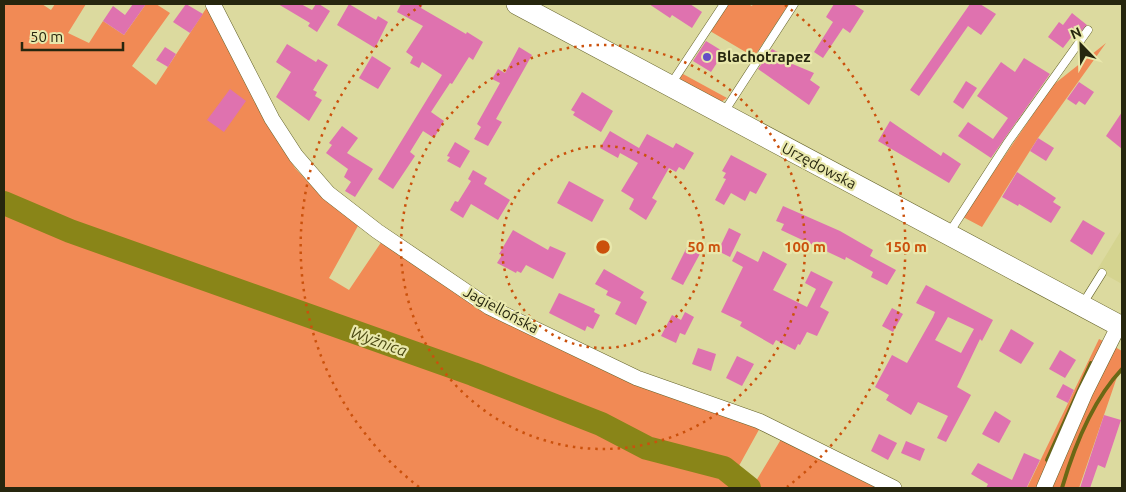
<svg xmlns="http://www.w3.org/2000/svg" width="1126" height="492" font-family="Ubuntu,sans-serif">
	<rect width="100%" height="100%" fill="#dcda9f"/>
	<path fill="#d5d490" d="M1122,229V284L1097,270Z"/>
	<g fill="#f18a55">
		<path d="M4,4H42L51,10L55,4H86L68,33L89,43L103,21L124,35L146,4H156L170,13L132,66L156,85L209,4L267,121L295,168L310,184L359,224L329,278L349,290L382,241L471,301L761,426L735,473L753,486L783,436L887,488H4Z"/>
		<path d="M728,4H748L752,6L753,4H789L754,57L710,31Z"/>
		<path d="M1106,43L1038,138L982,227L963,217L1053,85Z"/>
		<path d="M683,74L727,98L721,102L681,81L680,78Z"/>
		<path d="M1099,339L1105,342L1041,488H1027Z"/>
		<path d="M1115,347L1122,351V371L1117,377L1079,488H1050L1090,390Z"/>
	</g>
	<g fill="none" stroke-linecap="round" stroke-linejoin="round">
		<g stroke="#6b6815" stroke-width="4">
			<path d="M1047,460L1091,363"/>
			<path d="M1062,488C1074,447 1092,401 1122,369"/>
		</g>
		<path stroke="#898518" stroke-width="24" d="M4,203L70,231L473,374L601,424L647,448L724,468L749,488"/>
	</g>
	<g fill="#df72af" fill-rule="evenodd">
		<path d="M133,4H146L124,35L103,21L113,6L125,15Z"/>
		<path d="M186,4L203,14L190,33L173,22Z"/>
		<path d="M278,4H301L312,10L316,4H319L330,11L317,32L308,26L310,23Z"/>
		<path d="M349,4L376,20L378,16L388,22L375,48L337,25Z"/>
		<path d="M401,4H423L421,8L466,34L467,32L483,42L473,60L469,57L452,84L450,83L431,112L444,121L434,138L423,131L410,152L415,156L393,189L378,179L442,75L422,62L419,68L410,63L413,57L406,52L423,26L397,12Z"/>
		<path d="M649,4H690L702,12L692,28L672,15L670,18Z"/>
		<path d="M834,4H853L864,11L850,33L843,28L823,58L814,52L833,22L826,17Z"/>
		<path d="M970,4H980L996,14L981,35L968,26L919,96L910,90Z"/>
		<path d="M1072,13L1087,25L1076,37L1073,35L1063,48L1048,37L1059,22L1063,25Z"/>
		<path d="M706,41L724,52L711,72L693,61Z"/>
		<path d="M287,44L316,62L318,59L328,65L313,90L317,92L315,96L322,100L309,121L276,97L291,72L276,62Z"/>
		<path d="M165,47L176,54L168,67L156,60Z"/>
		<path d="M519,47L532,55L496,119L502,122L488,146L474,139L481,127L477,124L500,83L492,79L498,69L505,73Z"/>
		<path d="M772,49L785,56L783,60L814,73L810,80L820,87L809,105L758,69Z"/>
		<path d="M372,56L391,68L378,89L359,78Z"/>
		<path d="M1024,58L1050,74L991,158L958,136L968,122L993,139L1008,118L977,96L1001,62L1015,72Z"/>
		<path d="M966,81L977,88L963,109L953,102Z"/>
		<path d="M1079,82L1094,92L1085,105L1079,101L1076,105L1067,99Z"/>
		<path d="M230,89L246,101L224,132L207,120Z"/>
		<path d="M582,92L613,111L601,132L573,115L575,112L571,110Z"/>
		<path d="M1122,112V149L1106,136Z"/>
		<path d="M890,121L941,156L943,152L961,164L949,183L878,141Z"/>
		<path d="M342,126L358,138L347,153L373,169L355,197L345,191L351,182L344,177L348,169L326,153L332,145L329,143Z"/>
		<path d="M610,131L639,148L647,134L673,148L676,143L694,153L684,170L679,167L676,172L669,168L652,198L657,201L646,220L629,209L634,199L621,191L638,163L620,153L618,158L600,148Z"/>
		<path d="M1038,138L1054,148L1046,161L1030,151Z"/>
		<path d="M455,142L470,151L460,168L447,161L450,157L447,156Z"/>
		<path d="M731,155L767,174L756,194L750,191L745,201L731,193L724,205L715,200L726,179L723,178L726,173L722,171Z"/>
		<path d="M473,170L487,178L484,184L510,200L498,220L471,204L463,218L450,210L455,201L458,202L471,181L468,179Z"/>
		<path d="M1017,172L1056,198L1053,202L1061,207L1051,223L1019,204L1018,206L1002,197Z"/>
		<path d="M569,181L604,200L592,222L557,203Z"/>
		<path d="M783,206L840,231L873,250L870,256L896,270L887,285L871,277L873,272L846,257L845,260L781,230L784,224L776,221Z"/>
		<path d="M1083,220L1105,233L1092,255L1070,241Z"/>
		<path d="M729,228L741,234L730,257L718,251Z"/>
		<path d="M513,230L548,250L550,246L566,253L553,279L526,265L521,273L517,271L516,273L497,263L502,255L499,254Z"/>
		<path d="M689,243L702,250L683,285L671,279Z"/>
		<path d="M737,251L758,262L763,251L787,264L773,290L807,307L816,289L805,283L811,271L833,282L820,307L829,312L817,336L807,332L800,345L798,344L795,350L776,340L773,345L740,326L742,322L721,312L743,267L732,261Z"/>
		<path d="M604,269L644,292L640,298L647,302L636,325L615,314L621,302L606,295L608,291L595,284Z"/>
		<path d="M926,285L993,320L982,341L980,339L957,387L971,395L946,442L937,438L948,416L918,402L911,415L886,400L889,395L875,387L892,355L907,363L933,317L935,312L916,303ZM948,317L974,329L961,353L935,340Z"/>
		<path d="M559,293L595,309L594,312L600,315L593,329L587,326L585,331L549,313Z"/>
		<path d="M892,308L903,314L893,332L882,326Z"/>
		<path d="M685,312L694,317L685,335L680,333L676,343L661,336L672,315L681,320Z"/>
		<path d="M1011,329L1034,343L1021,364L999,351Z"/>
		<path d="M698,348L716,354L711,371L692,364Z"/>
		<path d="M1060,350L1076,360L1065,378L1049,369Z"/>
		<path d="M737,356L754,364L742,386L726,378Z"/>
		<path d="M1063,384L1074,390L1068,403L1056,397Z"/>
		<path d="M995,411L1011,421L999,443L982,434Z"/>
		<path d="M1104,415L1121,420L1105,468L1098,465L1090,488H1080Z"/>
		<path d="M879,434L897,443L888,460L871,451Z"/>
		<path d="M906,441L925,449L920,461L901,453Z"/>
		<path d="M1024,453L1040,460L1027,487L1029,488H986L988,484L971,474L978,463L1012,480Z"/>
	</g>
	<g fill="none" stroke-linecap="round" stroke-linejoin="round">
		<defs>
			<g id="lane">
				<path d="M671,84L724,4"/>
				<path d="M724,112L794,4"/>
				<path d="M949,233L1008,142L1088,30"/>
				<path d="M1082,305L1102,273"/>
			</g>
			<g id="street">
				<path d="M213,4L272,119L296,156L328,193L377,231L489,307L637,378L759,421L894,488"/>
				<path d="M1044,488L1085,393L1119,325"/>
			</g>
			<path id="secondary" d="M517,4L1122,327"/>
		</defs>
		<use href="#lane" stroke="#64622a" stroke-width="9"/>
		<use href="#street" stroke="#64622a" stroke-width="16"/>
		<use href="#secondary" stroke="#64622a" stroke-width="22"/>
		<use href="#lane" stroke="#fff" stroke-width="8"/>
		<use href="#street" stroke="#fff" stroke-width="15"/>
		<use href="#secondary" stroke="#fff" stroke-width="21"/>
	</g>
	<g fill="none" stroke="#cb510c" stroke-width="2.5" stroke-dasharray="2.5 5">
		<circle cx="603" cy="247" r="101"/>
		<circle cx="603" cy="247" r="202"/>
		<path d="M419 487A303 303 0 0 1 421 5M785 5A303 303 0 0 1 787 487"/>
	</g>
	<circle fill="#644dc6" stroke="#e9e8ac" stroke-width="2" cx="707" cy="57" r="5"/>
	<g text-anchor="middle" stroke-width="4.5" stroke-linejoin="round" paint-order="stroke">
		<g font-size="15" font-weight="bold" fill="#26260e" stroke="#e9e8ac" text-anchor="start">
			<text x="717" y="62">Blachotrapez</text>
		</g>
		<g font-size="15" fill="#26260e" stroke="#e9e8ac">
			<text transform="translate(819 166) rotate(28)" y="5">Urzędowska</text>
			<text transform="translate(501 310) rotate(28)" y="5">Jagiellońska</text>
		</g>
		<g font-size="16" font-style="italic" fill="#4c4a14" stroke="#e9e8ac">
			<text transform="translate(379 341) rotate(20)" y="6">Wyżnica</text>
		</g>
	</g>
	<circle cx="603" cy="247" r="8" fill="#cb510c" stroke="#e9e8ac" stroke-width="2.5"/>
	<g font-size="15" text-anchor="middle" font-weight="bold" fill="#cb510c" stroke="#e9e8ac" stroke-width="4.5" stroke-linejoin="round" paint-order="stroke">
		<text x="704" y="252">50 m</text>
		<text x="805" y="252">100 m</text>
		<text x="906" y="252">150 m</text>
	</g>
	<rect width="1126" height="492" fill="none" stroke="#26260e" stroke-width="10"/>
	<g transform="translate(1081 45) rotate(337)" stroke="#e9e8ac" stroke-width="4" paint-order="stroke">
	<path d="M0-4L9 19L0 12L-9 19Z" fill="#26260e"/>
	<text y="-8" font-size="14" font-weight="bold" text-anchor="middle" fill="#26260e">N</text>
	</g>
	<path d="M22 42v8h101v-8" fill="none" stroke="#26260e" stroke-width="2.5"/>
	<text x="30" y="42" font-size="15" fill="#26260e" stroke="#e9e8ac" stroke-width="4" paint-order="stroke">50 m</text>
</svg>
